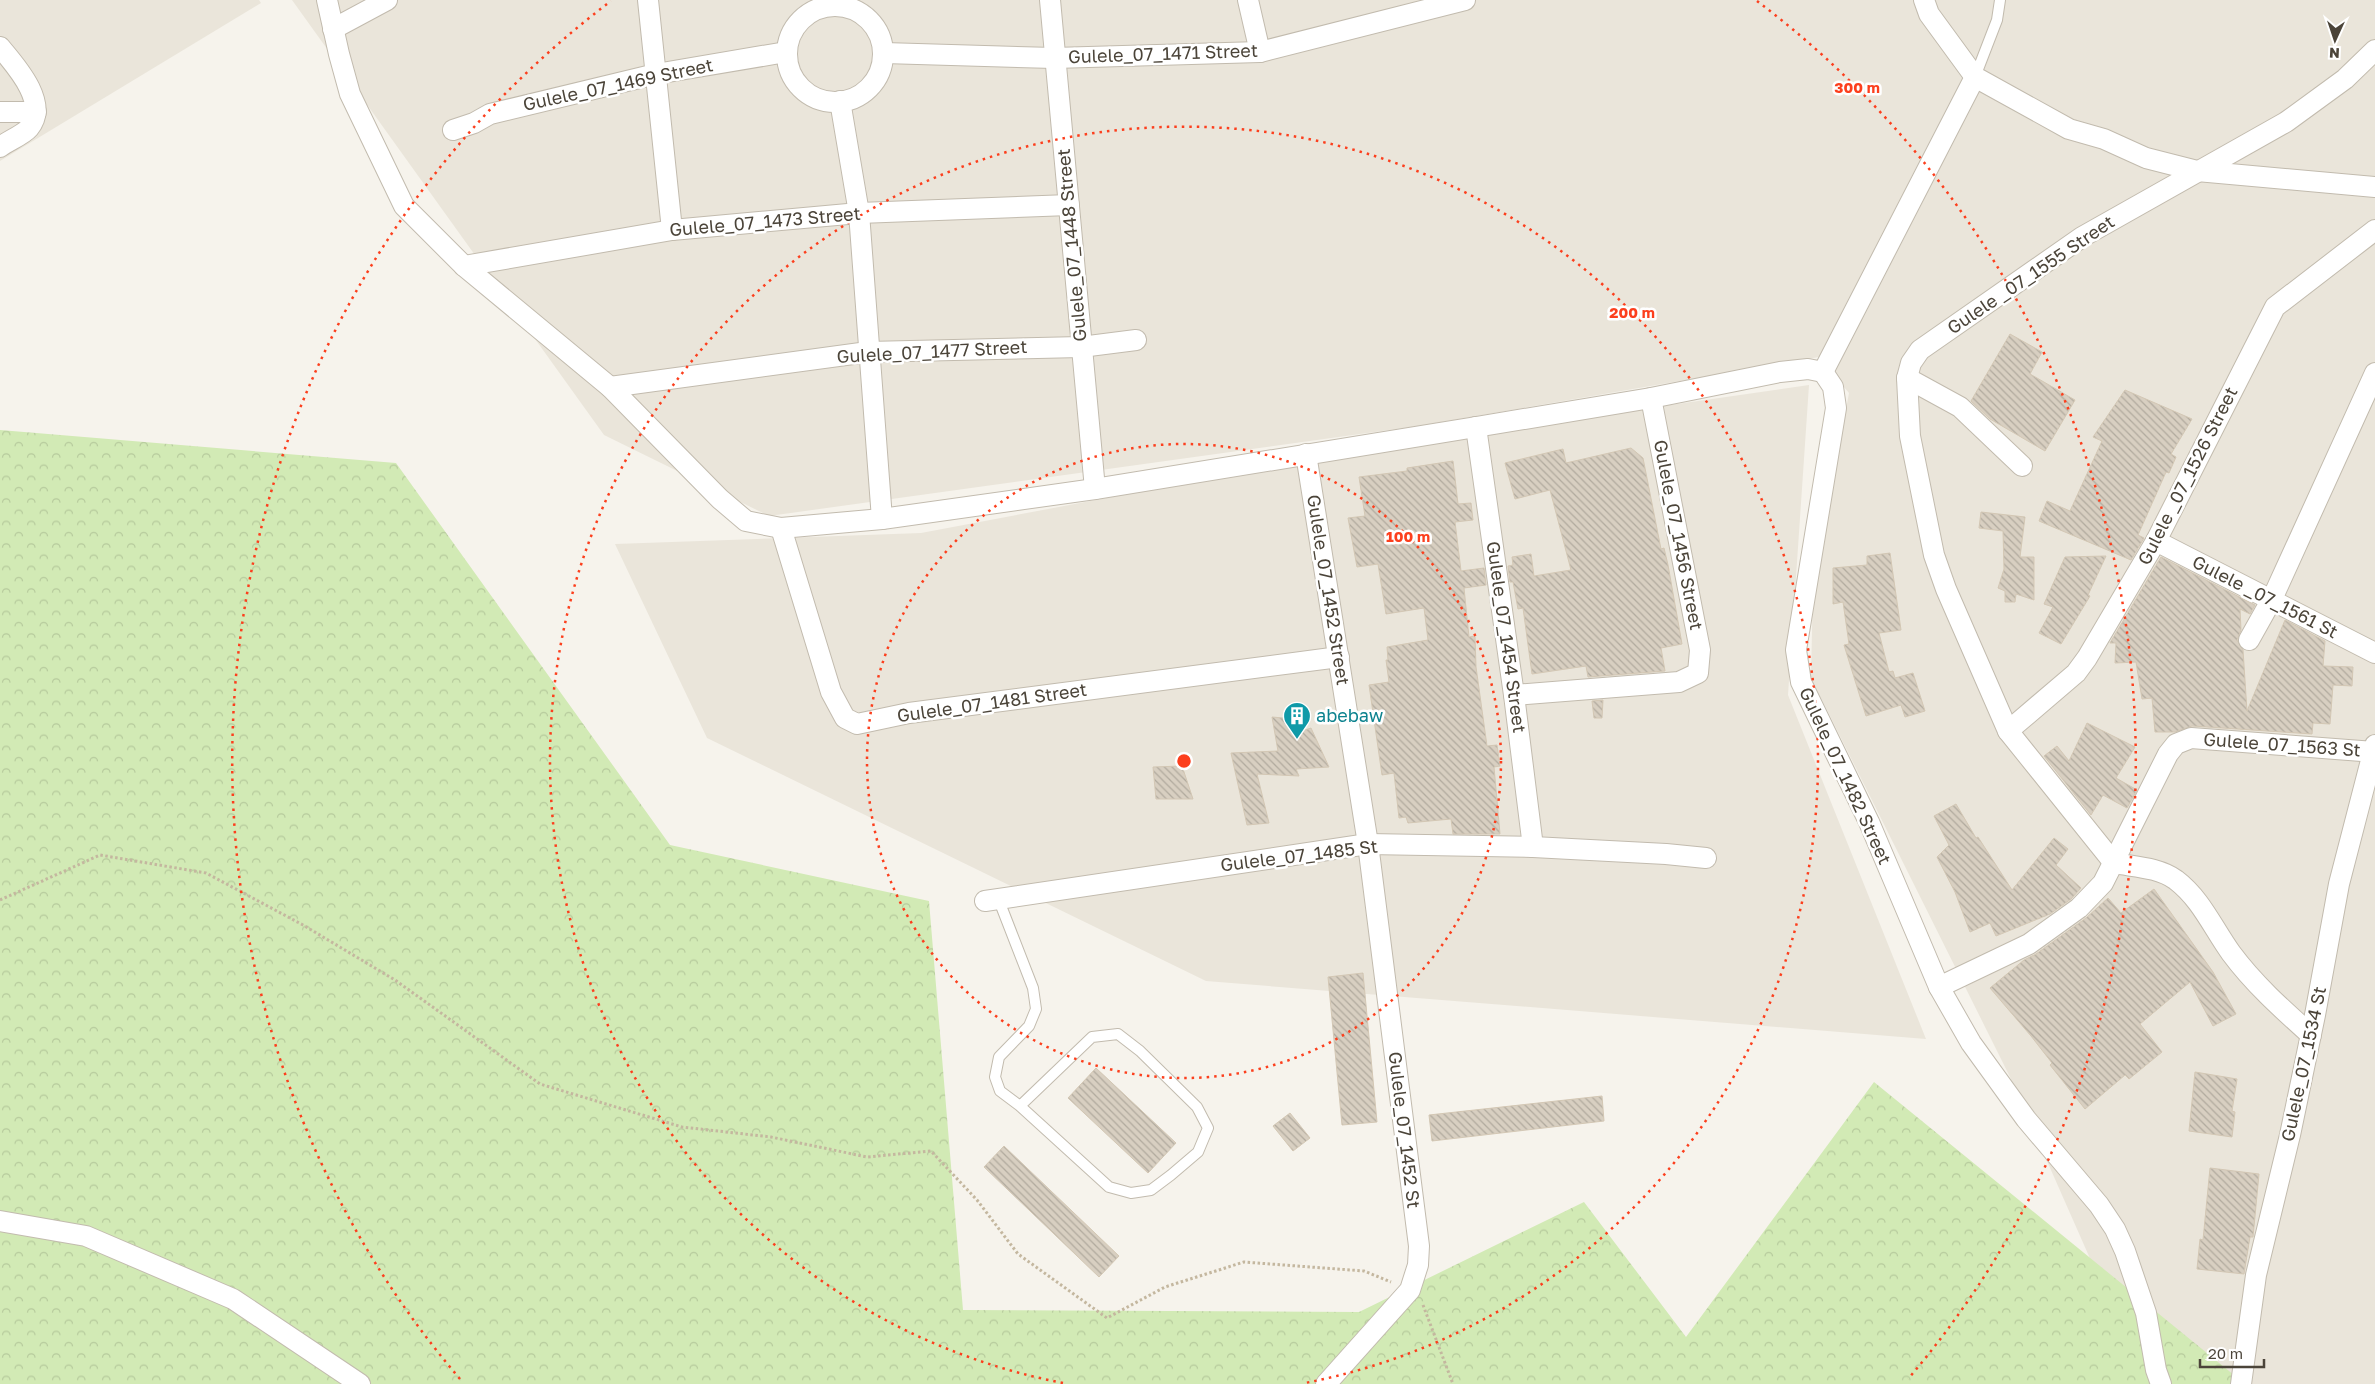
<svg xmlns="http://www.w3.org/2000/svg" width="2375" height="1384" font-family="'Golos Text',sans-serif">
	<defs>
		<pattern id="forest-crowns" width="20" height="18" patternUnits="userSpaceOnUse" patternTransform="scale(1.25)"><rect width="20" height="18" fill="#d2eab5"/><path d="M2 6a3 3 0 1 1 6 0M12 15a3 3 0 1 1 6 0" fill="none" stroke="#b6ca9c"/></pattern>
		<pattern id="building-back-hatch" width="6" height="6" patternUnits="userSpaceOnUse" patternTransform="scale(1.25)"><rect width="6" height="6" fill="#d8cfc1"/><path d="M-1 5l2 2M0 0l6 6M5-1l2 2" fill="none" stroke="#b1aa9e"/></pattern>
	</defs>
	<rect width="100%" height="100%" fill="#f6f3ec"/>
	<g fill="#eae5da">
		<path d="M0,0H259L261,3L0,161Z"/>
		<path d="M292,0H2375V1384H2152L2133,1356L2010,1077L1811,678L1813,583L1849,393L1819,357L1418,426L769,516L604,435Z"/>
		<path d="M1809,385L1788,695L1926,1039L1206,981L707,738L615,544L921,533L1371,448Z"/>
	</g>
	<path fill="url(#forest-crowns)" d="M0,430L396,463L670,845L929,901L963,1310L1359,1312L1584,1202L1686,1337L1874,1082L2245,1384H0Z"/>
	<g fill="url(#building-back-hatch)" stroke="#d3c7b4">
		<path d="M2010,334L2042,352L2030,374L2075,400L2045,451L1990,419L1971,401Z"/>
		<path d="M2125,390L2192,419L2171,454L2176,457L2169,473L2166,472L2138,535L2144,538L2131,560L2039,521L2047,501L2070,511L2102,441L2093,437Z"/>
		<path d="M1631,448L1643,458L1661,549L1664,548L1668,565L1682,644L1661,648L1665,671L1588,677L1586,666L1532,674L1523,608L1518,609L1513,582H1510L1508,566L1513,565L1512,557L1531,554L1534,576L1571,570L1550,490L1515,499L1505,463L1563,449L1566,463Z"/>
		<path d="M1453,461L1458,504L1471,503L1473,520L1455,522L1461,571L1484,568L1486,585L1464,588L1469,637L1475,636L1476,667L1487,746L1497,745L1500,766L1494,767L1500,834H1453L1451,819L1408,823L1406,817L1399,818L1394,773L1382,775L1369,685L1389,682L1386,660H1388L1387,647L1428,640L1424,608L1386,614L1378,564L1357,567L1348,518L1365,516L1359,477L1407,471V468Z"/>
		<path d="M1981,512L2025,517L2020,557H2034V600L2016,594L2015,602H2005V591L1998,588L2004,569L2003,531L1979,528Z"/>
		<path d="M1890,553L1901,630L1879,633L1889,672L1893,671L1895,678L1913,673L1925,711L1905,717L1901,705L1866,716L1844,645L1849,644L1843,602L1833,604V568L1867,565V556Z"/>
		<path d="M2106,556L2088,595L2090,596L2061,644L2039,633L2053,607L2044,604L2065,557Z"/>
		<path d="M2161,557L2255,605L2250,614L2240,609L2241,630L2237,640L2243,650L2247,711L2285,620L2325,641L2323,666L2353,667L2352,686L2333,685L2330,724L2313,723L2312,734L2192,726L2175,732H2155L2152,698L2142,699L2136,662L2115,663L2116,643H2110Z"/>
		<path d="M1603,700L1602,718H1594L1592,701Z"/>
		<path d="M1272,717L1294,719L1299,732L1311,728L1329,767L1296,769L1299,776L1257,774L1269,823L1247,825L1231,753L1278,751Z"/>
		<path d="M2087,723L2135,747L2116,778L2137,790L2127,808L2103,795L2091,815L2044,756L2057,746L2069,761Z"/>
		<path d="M1182,766L1193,799H1156L1153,767Z"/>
		<path d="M1956,804L1976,838L1978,837L2012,890L2054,838L2068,849L2056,865L2081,888L2071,899L2050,914L1996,936L1990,923L1970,932L1955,892L1937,857L1949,845L1934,816Z"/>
		<path d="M2154,889L2213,972L2236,1014L2213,1026L2190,982L2140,1024L2162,1052L2129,1079L2125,1075L2085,1109L2050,1065L2052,1063L2031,1036L1990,988L2024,960L2036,954L2086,918L2108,898L2121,913Z"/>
		<path d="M1363,973L1377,1122L1342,1125L1328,977Z"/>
		<path d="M1096,1068L1176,1143L1148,1173L1068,1098Z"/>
		<path d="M2195,1072L2237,1079L2232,1111L2235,1112L2232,1137L2189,1131Z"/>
		<path d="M1602,1096L1604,1121L1432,1141L1429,1115Z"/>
		<path d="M1290,1113L1310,1138L1293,1151L1273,1126Z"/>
		<path d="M1004,1146L1119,1256L1099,1277L984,1167Z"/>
		<path d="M2210,1168L2259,1174L2253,1237H2250L2244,1274L2197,1269L2200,1239L2203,1240Z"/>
	</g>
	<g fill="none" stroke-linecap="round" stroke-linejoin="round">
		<defs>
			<g id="lane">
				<path d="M1975,77L1997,20L2000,0"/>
				<path d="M998,898L1033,988L1036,1009L1029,1026L999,1057L995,1077L1000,1091L1020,1106L1109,1187L1131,1193L1151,1190L1171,1175L1198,1152L1208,1128L1197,1107L1140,1051L1118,1034L1092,1037L1020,1106"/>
			</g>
			<g id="street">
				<path d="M327,0L339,54L350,94L404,206L464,266L610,387L720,499L746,521L781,528L882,519L1095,489L1476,427L1651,398L1780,372L1808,369L1823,372"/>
				<path d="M648,0L672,230"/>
				<path d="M1050,0L1095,489"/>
				<path d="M1248,0L1260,52"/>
				<path d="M1924,0L1929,14L1975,77L2069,129L2104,139L2146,158L2197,171L2375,187"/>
				<circle cx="835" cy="54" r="48"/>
				<path d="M333,29L387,0"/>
				<path d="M0,47C15,65 50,103 29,128C23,135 8,141 0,147"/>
				<path d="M884,53L1054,58L1260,52L1465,0"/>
				<path d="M840,101L859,213L882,519"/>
				<path d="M0,112H36"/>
				<path d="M453,130L474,123L490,114L656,74L786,52"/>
				<path d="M464,266L672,230L859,213L1069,205"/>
				<path d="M1823,372L1833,387L1836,408L1796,650L1801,682L1869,822L1939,987L1971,1043L2026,1119L2099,1205L2115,1229L2125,1251L2146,1313L2156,1370L2161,1384"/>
				<path d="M1823,372L1975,77"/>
				<path d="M1907,378L1960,407L2022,466"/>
				<path d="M610,387L868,352L1081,347L1136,340"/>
				<path d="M1476,427L1514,695L1533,847"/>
				<path d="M1306,454L1368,844L1419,1246L1418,1265L1410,1290L1326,1384"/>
				<path d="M781,528L831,692L845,718L857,724L909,713L1339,657"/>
				<path d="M2156,541L2375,653"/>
				<path d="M2249,640L2272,599L2375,373"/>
				<path d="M1514,695L1679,682L1698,673L1700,650L1651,398"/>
				<path d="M2008,731L2076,673L2087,658L2156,541L2275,307L2375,230"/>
				<path d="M985,901L1368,844L1533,847L1666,854L1706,858"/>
				<path d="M1939,987L2029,944L2079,908L2103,883L2168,754L2176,744L2191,738L2375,752"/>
				<path d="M2311,1035C2282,1009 2254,984 2231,953C2213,928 2201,899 2176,880C2158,867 2134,867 2114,863L2008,731L1946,589L1934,555L1910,436L1907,378L1911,363L1920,350L2082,237L2286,122L2345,79L2375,50"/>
				<path d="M0,1221L86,1236L233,1299L360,1384"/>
				<path d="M2241,1384L2256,1275L2290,1135L2315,1015L2339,884L2375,745"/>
			</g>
		</defs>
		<use href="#lane" stroke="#c2bbae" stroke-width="12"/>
		<use href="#street" stroke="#c2bbae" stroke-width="22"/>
		<g stroke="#c4b79f" stroke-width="3" stroke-dasharray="2.5 2.5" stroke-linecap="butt">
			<path d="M0,900L100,855L206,873L303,925L395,980L540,1084L682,1127L771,1137L867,1157L931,1151L977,1200L1018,1254L1107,1318L1165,1287L1244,1262L1364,1271L1391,1282"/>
			<path d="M1423,1305L1453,1384"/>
		</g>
		<use href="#lane" stroke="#fff" stroke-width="10"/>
		<use href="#street" stroke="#fff" stroke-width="20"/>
	</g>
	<g fill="none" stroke="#fc3f1d" stroke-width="2.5" stroke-dasharray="2.5 5">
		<circle cx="1184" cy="761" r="317"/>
		<path d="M1063 1383A634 634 0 1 1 1305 1383"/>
		<path d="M460 1379A952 952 0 0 1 611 1M1757 1A952 952 0 0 1 1908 1379"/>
	</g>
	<defs>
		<symbol id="building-pin" viewBox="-11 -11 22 30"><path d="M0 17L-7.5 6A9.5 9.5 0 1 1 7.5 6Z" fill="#0f9aa8" stroke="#fff"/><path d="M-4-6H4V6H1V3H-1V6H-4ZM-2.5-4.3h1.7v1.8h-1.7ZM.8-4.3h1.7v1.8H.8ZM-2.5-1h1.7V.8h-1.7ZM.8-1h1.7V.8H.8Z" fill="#fff"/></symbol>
	</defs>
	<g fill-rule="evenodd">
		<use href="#building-pin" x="1281" y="700" width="32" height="43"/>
	</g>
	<g text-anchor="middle" stroke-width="5" stroke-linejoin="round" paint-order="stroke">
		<g font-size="18" fill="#4b4439" stroke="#fff">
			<text transform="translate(1163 54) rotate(-2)" y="6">Gulele_07_1471 Street</text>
			<text transform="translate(618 85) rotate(-12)" y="6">Gulele_07_1469 Street</text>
			<text transform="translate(765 222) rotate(-5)" y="6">Gulele_07_1473 Street</text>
			<text transform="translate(1072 245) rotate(-95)" y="6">Gulele_07_1448 Street</text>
			<text transform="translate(2031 275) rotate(-34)" y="6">Gulele _07_1555 Street</text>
			<text transform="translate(932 352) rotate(-3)" y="6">Gulele_07_1477 Street</text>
			<text transform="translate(2188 476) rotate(-63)" y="6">Gulele _07_1526 Street</text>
			<text transform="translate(1678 535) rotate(79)" y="6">Gulele_07_1456 Street</text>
			<text transform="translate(1328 590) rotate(81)" y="6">Gulele_07_1452 Street</text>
			<text transform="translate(2265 597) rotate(27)" y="6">Gulele _07_1561 St</text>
			<text transform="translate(1506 637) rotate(82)" y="6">Gulele_07_1454 Street</text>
			<text transform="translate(992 703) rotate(-8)" y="6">Gulele_07_1481 Street</text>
			<text transform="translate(2282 745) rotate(4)" y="6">Gulele_07_1563 St</text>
			<text transform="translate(1845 776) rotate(65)" y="6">Gulele_07_1482 Street</text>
			<text transform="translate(1299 856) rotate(-7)" y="6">Gulele_07_1485 St</text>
			<text transform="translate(2304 1064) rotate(-78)" y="6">Gulele_07_1534 St</text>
			<text transform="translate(1404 1130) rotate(83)" y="6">Gulele_07_1452 St</text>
		</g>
		<g font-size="18" fill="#0d838f" stroke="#fff" text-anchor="start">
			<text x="1316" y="722">abebaw</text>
		</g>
	</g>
	<circle cx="1184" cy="761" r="8" fill="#fc3f1d" stroke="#fff" stroke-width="2.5"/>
	<g font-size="15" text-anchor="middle" font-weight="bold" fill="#fc3f1d" stroke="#fff" stroke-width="5" stroke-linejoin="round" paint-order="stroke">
		<text x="1857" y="93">300 m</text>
		<text x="1632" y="318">200 m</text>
		<text x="1408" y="542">100 m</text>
	</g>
	<g transform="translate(2335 40) rotate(183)" stroke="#ffffff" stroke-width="4" paint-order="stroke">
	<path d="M0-4L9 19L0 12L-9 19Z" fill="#4b4439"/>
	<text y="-8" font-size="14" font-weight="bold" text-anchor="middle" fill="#4b4439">N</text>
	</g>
	<path d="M2200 1359v8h64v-8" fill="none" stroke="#4b4439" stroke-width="2.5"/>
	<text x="2208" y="1359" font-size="15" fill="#4b4439" stroke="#ffffff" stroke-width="4" paint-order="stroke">20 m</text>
</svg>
